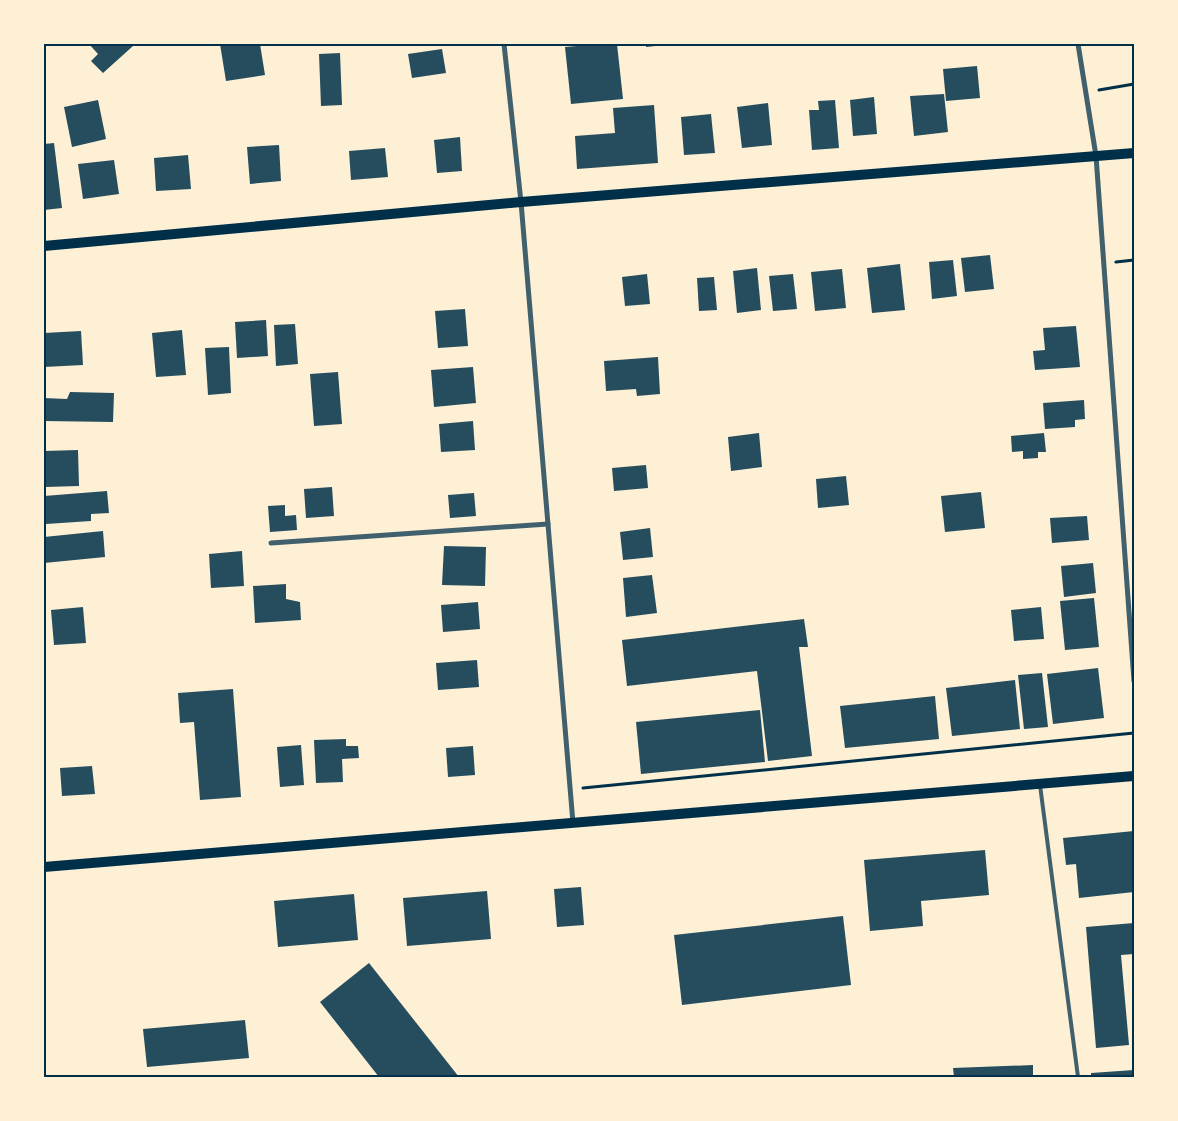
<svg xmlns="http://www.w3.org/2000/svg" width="1178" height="1121" font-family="Lato,sans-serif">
	<rect width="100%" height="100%" fill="#fdf0d5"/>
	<g fill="#264d5e">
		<path d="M89,44H131L133,46L103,73L91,61L98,54Z"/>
		<path d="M220,44H260L265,75L226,81Z"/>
		<path d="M600,44H617L623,99L571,104L565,47Z"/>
		<path d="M646,44H665V45L646,47Z"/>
		<path d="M442,49L446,73L412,78L408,54Z"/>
		<path d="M340,53L342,105L321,106L319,54Z"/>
		<path d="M977,66L980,98L946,101L943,69Z"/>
		<path d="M944,94L948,132L914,136L910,96Z"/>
		<path d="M874,97L877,134L853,136L850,100Z"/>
		<path d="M98,100L106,139L72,147L64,107Z"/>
		<path d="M835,100L839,148L812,150L809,110H819L818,101Z"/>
		<path d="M768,103L772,145L742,148L737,107Z"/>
		<path d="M654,105L658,163L577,169L575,136L615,133L613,108Z"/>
		<path d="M711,114L715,153L684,155L681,117Z"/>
		<path d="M460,137L462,171L437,173L434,140Z"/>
		<path d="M54,143L62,208L44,210V144Z"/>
		<path d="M279,145L281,181L250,184L247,147Z"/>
		<path d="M385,148L388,177L351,180L349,151Z"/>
		<path d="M188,155L191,189L156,191L154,158Z"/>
		<path d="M114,160L119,194L83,199L78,164Z"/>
		<path d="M990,255L994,289L965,292L961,258Z"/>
		<path d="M953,260L957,296L932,299L929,262Z"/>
		<path d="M900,264L905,310L872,313L867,268Z"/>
		<path d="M757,268L761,310L737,313L733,271Z"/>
		<path d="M842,269L846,308L815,311L811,272Z"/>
		<path d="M647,274L650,304L625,306L622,277Z"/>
		<path d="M793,274L797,309L773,311L769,276Z"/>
		<path d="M714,277L717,310L699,311L697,278Z"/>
		<path d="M465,309L468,346L438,348L435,311Z"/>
		<path d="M266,320L268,356L237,358L235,322Z"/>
		<path d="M295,324L298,364L276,366L274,325Z"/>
		<path d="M1076,326L1080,367L1035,370L1033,351L1045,350L1043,328Z"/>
		<path d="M182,330L186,375L156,377L152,333Z"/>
		<path d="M81,331L83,365L44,367V333Z"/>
		<path d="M229,347L231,393L208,395L205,348Z"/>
		<path d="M658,357L660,394L637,396L636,389L606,391L604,361Z"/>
		<path d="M473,367L476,403L434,407L431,370Z"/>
		<path d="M338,372L342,424L314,426L310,374Z"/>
		<path d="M70,392L114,393L113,422L44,421V398L67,399Z"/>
		<path d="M1084,400L1085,419L1075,420V427L1045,429L1043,403Z"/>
		<path d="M473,421L475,450L441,452L439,424Z"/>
		<path d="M759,433L762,467L731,471L728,437Z"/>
		<path d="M1044,433L1046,452H1038V458L1023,459V451L1012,452L1011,436Z"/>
		<path d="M78,450L79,486L45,487L44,451Z"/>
		<path d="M646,465L648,488L614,491L612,468Z"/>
		<path d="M846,476L849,505L818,508L816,479Z"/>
		<path d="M332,487L334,516L306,518L304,489Z"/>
		<path d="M107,491L109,513L91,514V521L46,524L44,496Z"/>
		<path d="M981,492L985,528L945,532L941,496Z"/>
		<path d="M474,493L476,516L450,518L448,495Z"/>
		<path d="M285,505V516L296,515L297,530L270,532L268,506Z"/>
		<path d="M1087,516L1089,540L1052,543L1050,518Z"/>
		<path d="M650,528L653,557L623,560L620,532Z"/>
		<path d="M103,531L105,557L44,563V537Z"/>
		<path d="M444,546L486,547L485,586L442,585Z"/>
		<path d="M242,551L244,586L211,588L209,554Z"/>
		<path d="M1093,563L1096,593L1064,597L1061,566Z"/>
		<path d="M652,575L657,613L626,617L623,578Z"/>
		<path d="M286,584V599L300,602L301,620L255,623L253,586Z"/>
		<path d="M1094,598L1099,647L1065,650L1060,601Z"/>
		<path d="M478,602L480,629L443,632L441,605Z"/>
		<path d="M83,607L86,643L54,645L51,610Z"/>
		<path d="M1041,607L1044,639L1014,641L1011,610Z"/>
		<path d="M804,619L808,647H799L812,756L768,761L757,671L627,686L622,640Z"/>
		<path d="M477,660L479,687L438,690L436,663Z"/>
		<path d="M1098,668L1104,718L1053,724L1047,674Z"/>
		<path d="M1042,673L1048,727L1024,729L1018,675Z"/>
		<path d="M1015,680L1020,729L952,736L946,688Z"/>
		<path d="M233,689L241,797L200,800L194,722L180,723L178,693Z"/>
		<path d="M935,696L939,739L845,748L840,706Z"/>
		<path d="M760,710L765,762L641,774L636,722Z"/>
		<path d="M346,739V746H358L359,758L342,759L343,782L316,783L314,740Z"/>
		<path d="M301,745L304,785L280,787L277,747Z"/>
		<path d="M473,746L475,775L448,777L446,748Z"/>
		<path d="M92,766L95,794L62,796L60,768Z"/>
		<path d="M1134,831V892L1079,898L1076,864L1066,865L1063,838Z"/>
		<path d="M985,850L989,895L921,901L923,926L870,931L864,860Z"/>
		<path d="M581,887L584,925L557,927L554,889Z"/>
		<path d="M487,891L491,939L407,946L403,898Z"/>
		<path d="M354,894L358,940L278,947L274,901Z"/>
		<path d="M843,916L851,985L682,1005L674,935Z"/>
		<path d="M1134,923V954L1121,955L1129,1045L1096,1048L1086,927Z"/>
		<path d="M369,963L459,1077H379L320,1002Z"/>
		<path d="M245,1020L249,1058L147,1067L143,1029Z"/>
		<path d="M1033,1065V1077H954L953,1068Z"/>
		<path d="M1134,1070V1077H1091V1073Z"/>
	</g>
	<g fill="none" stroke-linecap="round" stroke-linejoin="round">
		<g stroke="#003049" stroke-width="3">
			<path d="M1099,90L1134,84"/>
			<path d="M1116,262L1134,260"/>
			<path d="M583,788L1134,733"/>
		</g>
		<path stroke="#3f606c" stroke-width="4" d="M1040,785L1078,1077"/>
		<g stroke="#3f606c" stroke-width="5">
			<path d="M504,44L521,202L573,823"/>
			<path d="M1078,44L1096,156L1134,681"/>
			<path d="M271,543L548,524"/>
		</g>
		<g stroke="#003049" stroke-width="10">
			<path d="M44,246L521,202L1134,153"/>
			<path d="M44,867L1134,776"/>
		</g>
	</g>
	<rect width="1178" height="1121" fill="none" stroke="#fdf0d5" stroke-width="90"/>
	<rect x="45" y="45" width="1088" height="1031" fill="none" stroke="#003049" stroke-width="2"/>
</svg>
